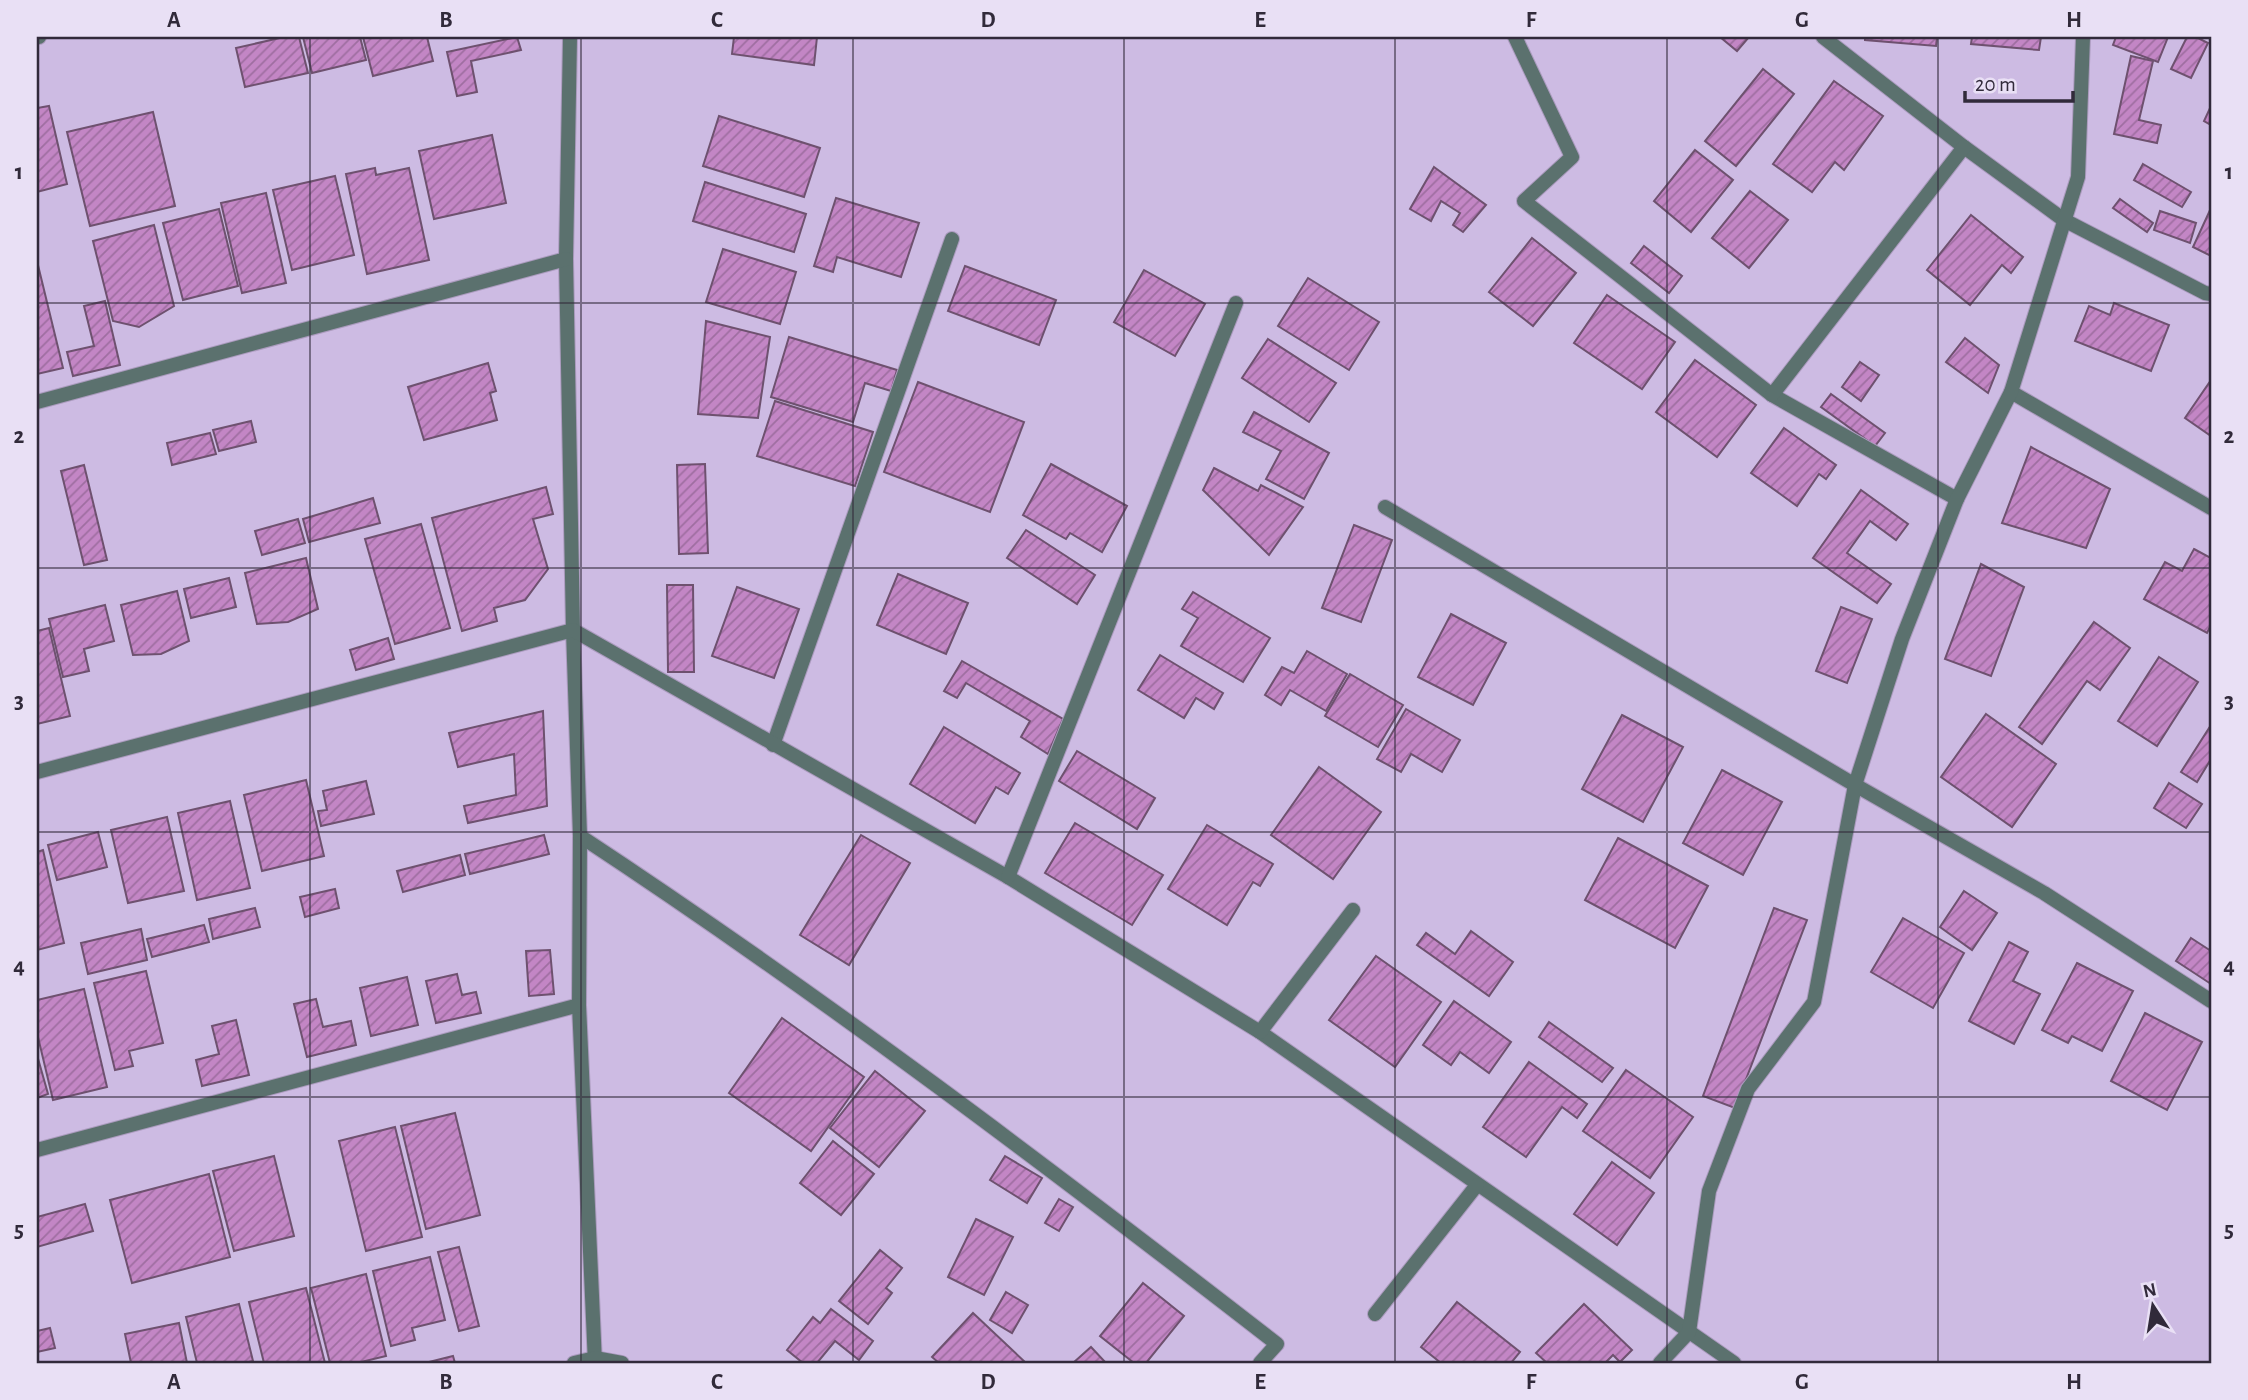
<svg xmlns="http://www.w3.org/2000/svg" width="2248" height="1400" font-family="'Alegreya Sans',sans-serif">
	<defs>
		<pattern id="building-hatch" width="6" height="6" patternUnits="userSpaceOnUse" patternTransform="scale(1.75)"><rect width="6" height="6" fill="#c386c5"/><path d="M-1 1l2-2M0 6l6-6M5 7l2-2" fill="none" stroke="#9f6ea1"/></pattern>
	</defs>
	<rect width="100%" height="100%" fill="#cdbbe3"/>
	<g fill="url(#building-hatch)" stroke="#6e516f" stroke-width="2">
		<path d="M284,37H299L308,73L245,87L236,48Z"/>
		<path d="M303,37H360L366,60L312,73Z"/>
		<path d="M363,37H427L433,61L373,76Z"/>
		<path d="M517,37L521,50L471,61L477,92L457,96L447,52Z"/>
		<path d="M734,37H817L814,65L732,54Z"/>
		<path d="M1720,37H1749L1737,51Z"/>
		<path d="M1865,37H1937L1936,46L1865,40Z"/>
		<path d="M1972,37H2041L2039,50L1971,44Z"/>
		<path d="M2116,37H2168L2158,62L2113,45Z"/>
		<path d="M2187,37H2196L2208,43L2191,78L2171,69Z"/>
		<path d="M2131,56L2153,61L2139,120L2161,125L2157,143L2114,134Z"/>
		<path d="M1763,69L1794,94L1736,166L1705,141Z"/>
		<path d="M1834,81L1883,116L1844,170L1835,162L1812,192L1773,164Z"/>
		<path d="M49,106L67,184L37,192V108Z"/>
		<path d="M2211,106V125L2204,121Z"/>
		<path d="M153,112L175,206L90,226L67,132Z"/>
		<path d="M719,116L820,148L804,197L703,166Z"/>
		<path d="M492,135L506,203L434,219L419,151Z"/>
		<path d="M1695,150L1733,180L1691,232L1654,201Z"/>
		<path d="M2143,164L2191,192L2182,207L2134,180Z"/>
		<path d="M1434,167L1486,205L1463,232L1453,225L1460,213L1441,201L1431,221L1410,209Z"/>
		<path d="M375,168L376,175L409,168L429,260L367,274L346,174Z"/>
		<path d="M335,176L354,255L292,270L273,190Z"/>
		<path d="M705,182L806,214L794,252L693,221Z"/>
		<path d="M1750,191L1788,220L1749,268L1712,238Z"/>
		<path d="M266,193L286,283L242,293L221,203Z"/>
		<path d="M836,198L919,223L901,277L837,257L833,272L814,266Z"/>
		<path d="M2120,199L2153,223L2147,232L2113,208Z"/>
		<path d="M2211,208V256L2193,247Z"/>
		<path d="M219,209L238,286L183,300L163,223Z"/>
		<path d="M2160,211L2196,223L2190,243L2154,230Z"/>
		<path d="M1971,215L2023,257L2011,273L2002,265L1970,305L1927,270Z"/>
		<path d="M154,225L174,306L139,327L113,321L93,241Z"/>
		<path d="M1532,238L1576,273L1533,326L1489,292Z"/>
		<path d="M1644,246L1682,276L1669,293L1631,263Z"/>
		<path d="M723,249L796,272L780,324L706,302Z"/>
		<path d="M37,261L63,368L37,374Z"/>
		<path d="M965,266L1056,300L1039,345L948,311Z"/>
		<path d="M1144,270L1205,304L1175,356L1114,322Z"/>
		<path d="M1308,278L1379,322L1349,370L1278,326Z"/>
		<path d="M1607,295L1675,342L1642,389L1574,343Z"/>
		<path d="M105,301L120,365L73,376L67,352L94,346L84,306Z"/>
		<path d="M2114,303L2169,325L2151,371L2075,341L2089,306L2110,315Z"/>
		<path d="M706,321L770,337L758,418L698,414Z"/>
		<path d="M789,337L897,370L891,391L865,383L853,422L771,397Z"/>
		<path d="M1965,338L1999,365L1988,393L1946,362Z"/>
		<path d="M1268,339L1336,383L1309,422L1242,378Z"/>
		<path d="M1695,360L1756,405L1717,457L1656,412Z"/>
		<path d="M1860,362L1879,375L1861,401L1842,387Z"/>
		<path d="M488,363L496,391L490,393L497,420L424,440L408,387Z"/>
		<path d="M2211,380V436L2185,418Z"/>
		<path d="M918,382L1024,422L990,512L884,472Z"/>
		<path d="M1831,394L1885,433L1875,446L1821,407Z"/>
		<path d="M775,401L873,432L855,486L757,456Z"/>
		<path d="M1254,412L1329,453L1304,499L1266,479L1281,451L1243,432Z"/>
		<path d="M251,421L256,442L219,451L213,430Z"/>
		<path d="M1784,428L1836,465L1826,479L1819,474L1797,506L1751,473Z"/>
		<path d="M210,433L216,454L172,465L167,443Z"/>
		<path d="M2031,447L2110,489L2086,548L2002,523Z"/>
		<path d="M705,464L708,553L679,554L677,465Z"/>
		<path d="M1051,464L1127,506L1102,552L1070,533L1066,539L1023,515Z"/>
		<path d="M84,465L107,560L84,565L61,471Z"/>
		<path d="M1214,468L1258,491L1261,485L1303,507L1269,555L1203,490Z"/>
		<path d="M546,487L553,514L533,519L548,569L525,600L494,608L497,621L462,631L432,518Z"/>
		<path d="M1861,490L1908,524L1896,540L1870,521L1847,553L1891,584L1877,603L1813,558Z"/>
		<path d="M373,498L380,523L309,542L303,519Z"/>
		<path d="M298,519L305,543L262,555L255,531Z"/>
		<path d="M421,524L450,628L395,644L365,539Z"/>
		<path d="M1354,525L1392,540L1361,622L1322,608Z"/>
		<path d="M1026,530L1095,575L1077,604L1007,558Z"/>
		<path d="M2194,549L2211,558V625L2207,633L2144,599L2165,562L2182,571Z"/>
		<path d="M306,558L318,609L288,622L257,624L245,573Z"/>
		<path d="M1981,564L2024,587L1991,676L1945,659Z"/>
		<path d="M898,574L968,603L946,654L877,625Z"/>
		<path d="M229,578L236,607L191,618L184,589Z"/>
		<path d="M667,585H693L694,672H668Z"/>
		<path d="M737,587L799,609L774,678L712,656Z"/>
		<path d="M177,591L189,641L161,654L133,655L121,605Z"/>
		<path d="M1193,592L1270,638L1243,682L1181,646L1198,618L1182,609Z"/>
		<path d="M105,605L114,641L84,649L89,671L63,677L49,619Z"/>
		<path d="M1841,607L1872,619L1847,683L1816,671Z"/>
		<path d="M1451,614L1506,643L1473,705L1418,677Z"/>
		<path d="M2094,622L2130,648L2100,690L2087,681L2042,744L2019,727Z"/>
		<path d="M49,628L70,716L37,724V631Z"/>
		<path d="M388,638L394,659L356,670L350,650Z"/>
		<path d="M1307,651L1347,674L1326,711L1290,690L1281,705L1265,695L1282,667L1294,673Z"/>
		<path d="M1160,655L1223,693L1214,709L1196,698L1184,718L1138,690Z"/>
		<path d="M2159,657L2198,682L2157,746L2118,721Z"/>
		<path d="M962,661L1063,719L1048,754L1021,737L1030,721L966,683L957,698L944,691Z"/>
		<path d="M1350,674L1403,705L1378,747L1325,716Z"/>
		<path d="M1406,709L1460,740L1442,772L1411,754L1401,772L1377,759Z"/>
		<path d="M543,711L547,806L468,823L464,806L516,795L514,754L458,767L449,733Z"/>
		<path d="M1986,714L2056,764L2012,827L1941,777Z"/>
		<path d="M1622,715L1683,747L1643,822L1582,789Z"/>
		<path d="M2211,725V759L2197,782L2181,772Z"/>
		<path d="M944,727L1020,773L1008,794L996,787L975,823L910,784Z"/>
		<path d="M1077,751L1155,798L1137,829L1059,781Z"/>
		<path d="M1319,767L1381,812L1333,879L1271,835Z"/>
		<path d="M1722,770L1782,802L1743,875L1683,843Z"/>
		<path d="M306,780L324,856L262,871L244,795Z"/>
		<path d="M366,781L374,814L321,826L318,811L327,810L323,791Z"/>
		<path d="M2169,783L2202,804L2186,828L2154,808Z"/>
		<path d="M230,801L250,888L197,900L178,813Z"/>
		<path d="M167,817L184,891L128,903L111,830Z"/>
		<path d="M1075,823L1163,875L1132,925L1045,873Z"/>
		<path d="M1207,825L1273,864L1260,886L1253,882L1227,925L1168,889Z"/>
		<path d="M98,832L107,867L57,880L48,845Z"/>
		<path d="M544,835L549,854L470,874L465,854Z"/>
		<path d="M861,835L910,863L849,965L800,935Z"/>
		<path d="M1618,838L1708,886L1675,948L1585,900Z"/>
		<path d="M43,850L64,943L37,950V852Z"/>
		<path d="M460,855L465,875L403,892L397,871Z"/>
		<path d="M335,889L339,908L305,917L300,897Z"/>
		<path d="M1964,891L1997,913L1972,950L1940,927Z"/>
		<path d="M255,908L260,927L213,939L209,919Z"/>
		<path d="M1774,908L1807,920L1735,1108L1703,1096Z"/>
		<path d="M1903,918L1964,953L1933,1008L1871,972Z"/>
		<path d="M204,925L209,942L152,957L147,939Z"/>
		<path d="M141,929L147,960L88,974L81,943Z"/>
		<path d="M1471,931L1513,962L1489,996L1417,945L1426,933L1455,954Z"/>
		<path d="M2191,938L2211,951V984L2176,961Z"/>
		<path d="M2009,942L2028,952L2013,981L2040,994L2014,1044L1969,1021Z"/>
		<path d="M550,950L554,994L529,996L526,951Z"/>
		<path d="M1376,956L1441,1002L1395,1067L1329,1020Z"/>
		<path d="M2077,963L2133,991L2102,1051L2072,1036L2068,1043L2042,1030Z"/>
		<path d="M146,971L163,1043L129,1051L133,1066L115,1070L94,983Z"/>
		<path d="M457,974L462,995L476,992L481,1013L436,1023L426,981Z"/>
		<path d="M407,977L418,1025L371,1036L360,988Z"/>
		<path d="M84,989L107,1087L53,1100L37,1033V1000Z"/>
		<path d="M316,999L323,1027L351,1021L356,1045L307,1057L294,1004Z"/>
		<path d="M1454,1001L1511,1042L1489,1073L1460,1052L1451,1065L1423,1045Z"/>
		<path d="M2145,1013L2202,1042L2167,1110L2111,1081Z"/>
		<path d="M782,1018L864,1077L811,1151L729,1093Z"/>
		<path d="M236,1020L249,1075L202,1086L196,1060L219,1054L212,1026Z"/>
		<path d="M1549,1022L1613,1068L1602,1082L1539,1037Z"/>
		<path d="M37,1055L48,1094L37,1098Z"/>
		<path d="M1529,1062L1587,1104L1577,1118L1562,1107L1526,1157L1483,1127Z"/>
		<path d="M1626,1070L1693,1117L1650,1178L1583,1131Z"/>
		<path d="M875,1071L925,1111L879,1167L830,1128Z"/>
		<path d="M455,1113L480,1215L426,1229L401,1126Z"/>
		<path d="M395,1127L422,1237L366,1251L339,1141Z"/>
		<path d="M833,1141L874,1174L841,1215L800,1183Z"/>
		<path d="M274,1156L294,1236L234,1251L213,1171Z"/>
		<path d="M1005,1156L1042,1178L1027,1203L990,1180Z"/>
		<path d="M1612,1162L1654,1193L1617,1245L1574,1214Z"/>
		<path d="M209,1174L230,1257L132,1283L110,1200Z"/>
		<path d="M1059,1199L1073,1207L1059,1231L1045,1223Z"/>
		<path d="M85,1204L93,1231L37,1247V1217Z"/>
		<path d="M976,1219L1013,1237L984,1295L948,1277Z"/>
		<path d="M459,1247L479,1326L459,1331L438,1252Z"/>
		<path d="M880,1250L902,1268L886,1288L892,1293L868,1324L839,1301Z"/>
		<path d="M430,1257L445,1320L412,1328L415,1340L391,1346L373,1271Z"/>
		<path d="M366,1274L386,1356L357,1363H330L311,1288Z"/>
		<path d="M1143,1283L1184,1316L1146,1363H1134L1100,1336Z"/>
		<path d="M306,1288L325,1363H264L249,1302Z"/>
		<path d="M1006,1292L1028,1305L1012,1333L990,1320Z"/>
		<path d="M1457,1302L1520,1352L1511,1363H1441L1421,1347Z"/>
		<path d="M239,1304L253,1361L244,1363H197L186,1317Z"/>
		<path d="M1584,1304L1632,1350L1620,1362L1613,1355L1605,1363H1547L1536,1353Z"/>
		<path d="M831,1309L873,1341L859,1360L835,1341L817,1363H803L787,1350L813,1317L820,1323Z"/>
		<path d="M973,1313L1026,1363H939L932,1357Z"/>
		<path d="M179,1323L187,1363H131L125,1334Z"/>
		<path d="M50,1328L55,1348L37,1352V1331Z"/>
		<path d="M1091,1347L1106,1363H1073Z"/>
		<path d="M453,1356L455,1363H425Z"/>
	</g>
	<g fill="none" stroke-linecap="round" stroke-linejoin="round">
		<defs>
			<g id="minor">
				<path d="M37,37H39"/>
				<path d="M570,37L566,259L573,630L580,836L579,1005L595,1363"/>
				<path d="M1515,37L1572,157L1524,201L1772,395L1957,499"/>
				<path d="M1823,37L1964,147L2064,220L2205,293L2211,294"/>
				<path d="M2011,392L2211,508"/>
				<path d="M1772,395L1964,147"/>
				<path d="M37,402L566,259"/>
				<path d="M1385,507L1855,785L2044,893L2211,1001"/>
				<path d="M773,745L952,239"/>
				<path d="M37,772L573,630L1008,877L1260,1032L1734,1363"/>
				<path d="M580,836C820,994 1050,1168 1277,1344L1260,1363"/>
				<path d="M1008,877L1236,303"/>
				<path d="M1260,1032L1353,910"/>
				<path d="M37,1150L579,1005"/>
				<path d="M1375,1314L1477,1185"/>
				<path d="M574,1363L595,1358L622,1363"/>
				<path d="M1660,1363L1689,1332L1709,1191L1748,1089L1814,1002L1855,785L1902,639L1957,499L2011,392L2078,177L2083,37"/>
			</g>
		</defs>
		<use href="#minor" stroke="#ab9bbe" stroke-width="16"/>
		<use href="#minor" stroke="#5b716e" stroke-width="14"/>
	</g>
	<path fill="none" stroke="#312a3a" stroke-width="2" stroke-opacity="0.55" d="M310,37V1363M581,37V1363M853,37V1363M1124,37V1363M1395,37V1363M1667,37V1363M1938,37V1363M37,303H2211M37,568H2211M37,832H2211M37,1097H2211"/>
	<rect width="2248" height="1400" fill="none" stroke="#e9e0f5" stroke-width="77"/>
	<g transform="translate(2153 1306) rotate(348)" stroke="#e9e0f5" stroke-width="5" paint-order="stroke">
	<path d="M0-5L12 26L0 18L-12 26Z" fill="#312a3a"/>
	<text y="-10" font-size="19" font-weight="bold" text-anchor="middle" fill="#312a3a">N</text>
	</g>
	<path d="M1965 91v10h108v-10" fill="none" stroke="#312a3a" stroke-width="3.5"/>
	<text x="1975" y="91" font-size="21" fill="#312a3a" stroke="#e9e0f5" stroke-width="5" paint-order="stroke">20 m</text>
	<rect x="38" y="38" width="2172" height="1324" fill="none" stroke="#312a3a" stroke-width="2.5"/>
	<g font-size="23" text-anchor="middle" font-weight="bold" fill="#312a3a">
		<text x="174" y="27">A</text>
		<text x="446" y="27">B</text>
		<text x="717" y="27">C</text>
		<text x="988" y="27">D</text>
		<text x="1260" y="27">E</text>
		<text x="1531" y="27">F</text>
		<text x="1802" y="27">G</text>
		<text x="2074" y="27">H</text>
		<text x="19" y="179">1</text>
		<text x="2229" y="179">1</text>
		<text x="19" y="443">2</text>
		<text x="2229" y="443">2</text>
		<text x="19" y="708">3</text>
		<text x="2229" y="708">3</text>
		<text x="19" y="973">4</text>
		<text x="2229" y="973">4</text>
		<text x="19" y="1237">5</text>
		<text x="2229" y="1237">5</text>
		<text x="174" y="1389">A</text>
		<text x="446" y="1389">B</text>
		<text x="717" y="1389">C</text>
		<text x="988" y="1389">D</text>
		<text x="1260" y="1389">E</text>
		<text x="1531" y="1389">F</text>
		<text x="1802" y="1389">G</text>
		<text x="2074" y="1389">H</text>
	</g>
</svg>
